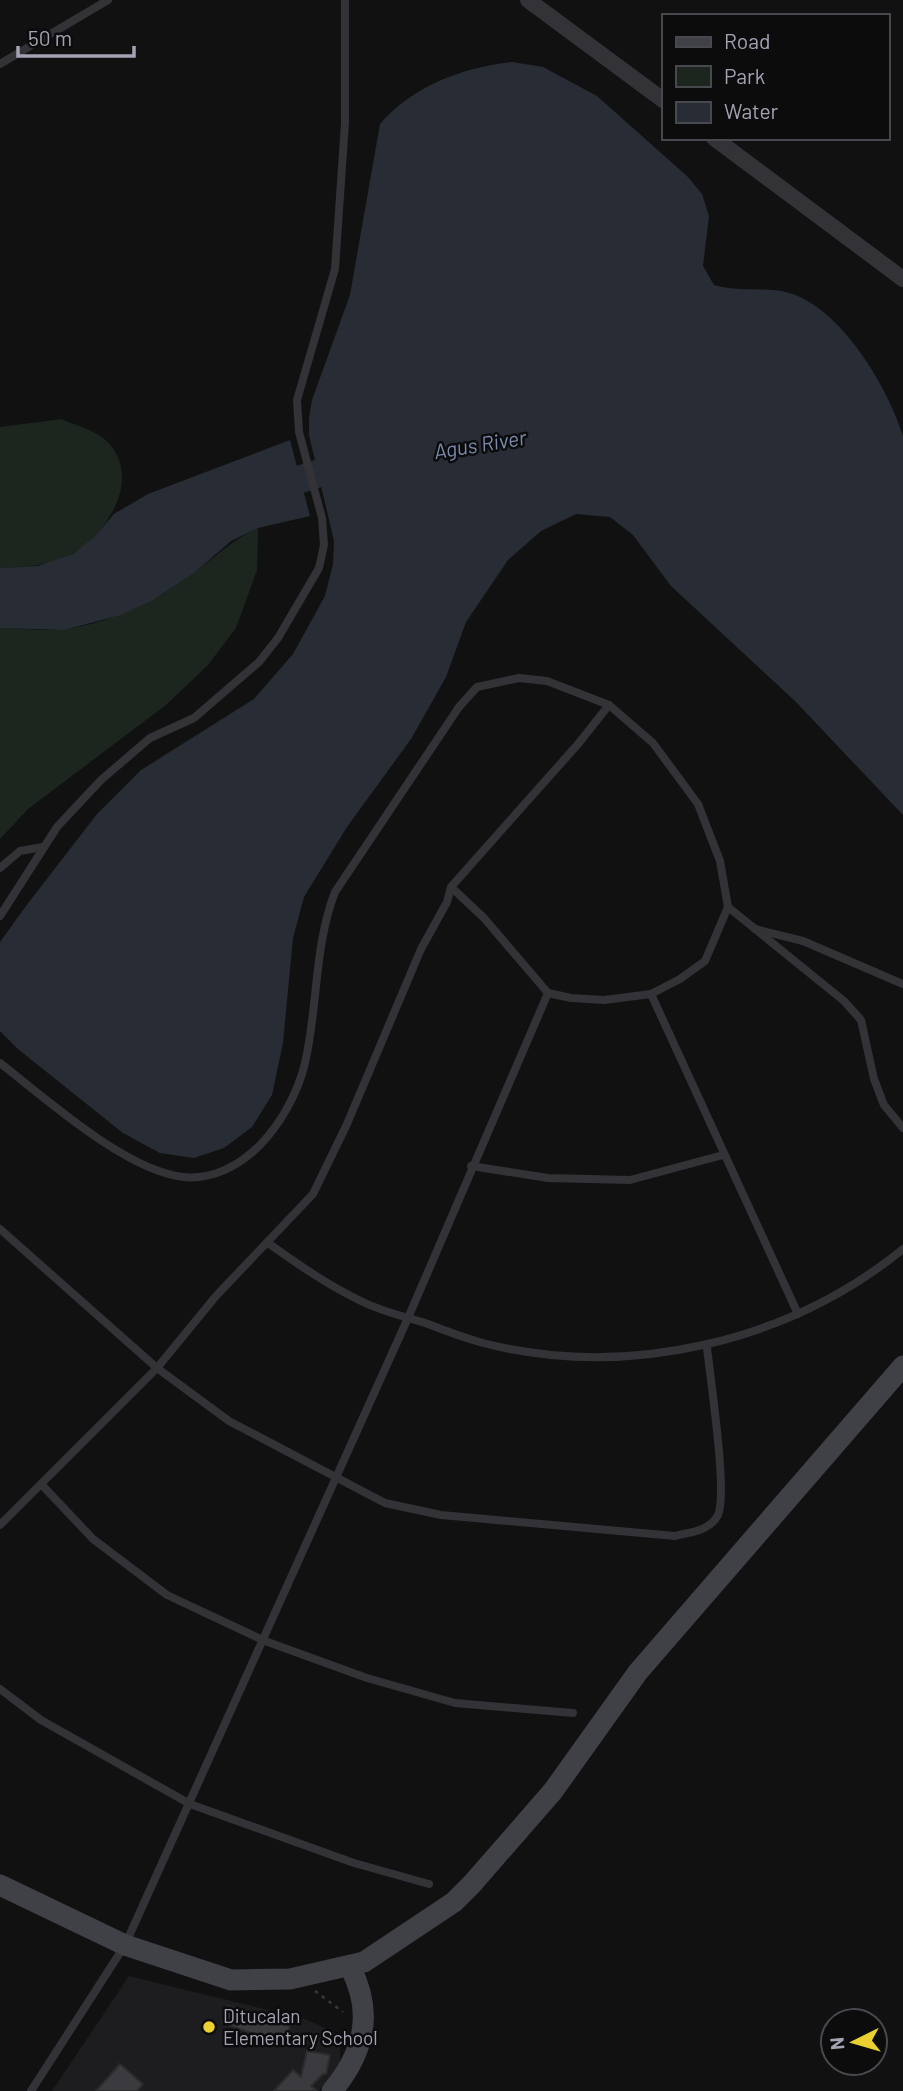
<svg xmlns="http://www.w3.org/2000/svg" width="903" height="2091" font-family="Barlow,sans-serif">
	<rect width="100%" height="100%" fill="#111112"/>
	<path fill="#1d1d1f" d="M129,1976L305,2019L340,2035V2064L319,2091H52Z"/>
	<g fill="#1d251f">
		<path d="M62,419C74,425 91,429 102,437C145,471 111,530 74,553C51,566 25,567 0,568V427Z"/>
		<path d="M258,528L257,570L236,628L208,665L166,705L28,809L0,839V628C21,628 44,632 65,629C112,623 154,601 192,574C217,556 229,542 258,528Z"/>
	</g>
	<g fill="#282d35">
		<path d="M512,62L543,67L597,96L688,177L702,194L709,216L703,266L714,285C741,293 767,286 789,293C841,308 888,387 903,436V815L795,701L671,586L633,535L610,517L576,514L541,531L508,560L466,622L446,677L411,739L347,827L304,897L293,938L283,1043L272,1095L252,1127L224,1148L194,1158L160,1153L123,1133L18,1049L0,1031V942L26,906L97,814L141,770L254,699L293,654L325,596L333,564L334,541L309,435V418L312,400L350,295L380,124C414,85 462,68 512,62Z"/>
		<path d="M290,440L310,516L258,528L231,541L194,573L151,601L121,615L64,630L0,628V568L38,566L73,554L94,537L114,514L148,494Z"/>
	</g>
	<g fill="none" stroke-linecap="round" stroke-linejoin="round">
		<path stroke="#282d35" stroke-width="28" d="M266,490L320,473L358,466"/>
	</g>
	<g fill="#3b3b3f" stroke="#2c2b2e" stroke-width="2">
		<path d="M228,2006L290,2026L284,2044L222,2023Z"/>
		<path d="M307,2051L330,2055L326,2074H323L311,2086L317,2091H274L293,2070L301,2077Z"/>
		<path d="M120,2064L143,2084L137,2091H96Z"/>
	</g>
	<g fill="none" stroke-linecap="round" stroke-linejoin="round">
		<path stroke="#38393e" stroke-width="2.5" stroke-dasharray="3.5 5" stroke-linecap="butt" d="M315,1991L343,2012"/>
		<g stroke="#323237" stroke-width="8">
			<path d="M0,64L108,0"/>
			<path d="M0,868L20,851L43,847"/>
			<path d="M728,907L844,1001L861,1020L874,1079L884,1105L903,1128"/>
			<path d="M0,916L57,827L101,780L150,738L194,718L259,662L278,638L319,568L324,545L322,518L299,432L297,400L335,269L345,123V0"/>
			<path d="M755,929L803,941L903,984"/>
			<path d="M651,994L798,1314"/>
			<path d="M0,1063C46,1099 125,1170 183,1177C212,1180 239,1166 259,1146C280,1125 298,1093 305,1063C318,1007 314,946 335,892L459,707L477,687L519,678L547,681L609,705L653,743L698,804L720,861L728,907L705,961L680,979L651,994L604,1000L571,998L548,993L484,918L451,887"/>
			<path d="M471,1166L548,1178L630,1180L723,1155"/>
			<path d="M0,1229L157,1368L229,1421L385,1503L441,1515L675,1536C690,1532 710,1531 718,1515C728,1493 710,1378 707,1347"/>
			<path d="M268,1243C299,1265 329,1286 363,1302C383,1312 407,1317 428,1324C446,1331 465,1338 483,1343C627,1380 789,1342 903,1249"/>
			<path d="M41,1484L93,1539L167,1595L265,1641L367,1678L455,1703L573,1713"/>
			<path d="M0,1525L157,1368L216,1296L313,1194L347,1124L421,949L447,902L451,887L578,744L609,705"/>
			<path d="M0,1689L41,1720L190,1804L354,1863L429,1884"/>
			<path d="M31,2091L125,1945L408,1318L548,993"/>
		</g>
		<g stroke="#323237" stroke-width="16">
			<path d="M528,0L663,100"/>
			<path d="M714,138L903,279"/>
		</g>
		<g stroke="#404147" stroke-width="21">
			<path d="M0,1885L125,1945L231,1980L290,1979L364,1962L454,1902L472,1884L553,1791L638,1672L903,1366"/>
			<path d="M332,2091C364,2053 374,2012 350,1967"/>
		</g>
	</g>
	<circle fill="#ead131" stroke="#0c0c0d" stroke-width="2.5" cx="209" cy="2027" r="7"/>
	<g text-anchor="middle" stroke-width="5" stroke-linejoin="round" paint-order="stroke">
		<g font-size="19" fill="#a3a4b3" stroke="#0c0c0d" text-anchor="start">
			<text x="223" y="2023">Ditucalan<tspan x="223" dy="22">Elementary School</tspan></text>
		</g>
		<g font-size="21" font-style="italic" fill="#7a8bad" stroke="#0c0c0d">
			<text transform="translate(480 445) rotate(-9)" y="7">Agus River</text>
		</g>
	</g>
	<rect x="662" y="14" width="228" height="126" fill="#0c0c0d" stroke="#48494f" stroke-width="2"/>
	<rect x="676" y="37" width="35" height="10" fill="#404147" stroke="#48494f" stroke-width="2"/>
	<text x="724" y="49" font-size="21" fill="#a3a4b3">Road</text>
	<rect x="676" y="66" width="35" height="21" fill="#1d251f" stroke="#48494f" stroke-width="2"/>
	<text x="724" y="84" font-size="21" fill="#a3a4b3">Park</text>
	<rect x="676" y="102" width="35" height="21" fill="#282d35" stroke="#48494f" stroke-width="2"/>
	<text x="724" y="119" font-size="21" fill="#a3a4b3">Water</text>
	<g transform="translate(854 2042) rotate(265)"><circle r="33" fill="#0c0c0d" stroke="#48494f" stroke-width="2"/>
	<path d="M0-5L12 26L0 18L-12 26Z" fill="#ead131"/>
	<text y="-10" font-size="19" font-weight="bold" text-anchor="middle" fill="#a3a4b3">N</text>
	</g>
	<path d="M18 46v10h116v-10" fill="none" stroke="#a3a4b3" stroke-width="3.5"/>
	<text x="28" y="46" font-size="21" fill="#a3a4b3" stroke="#0c0c0d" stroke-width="5" paint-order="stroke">50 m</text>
</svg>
